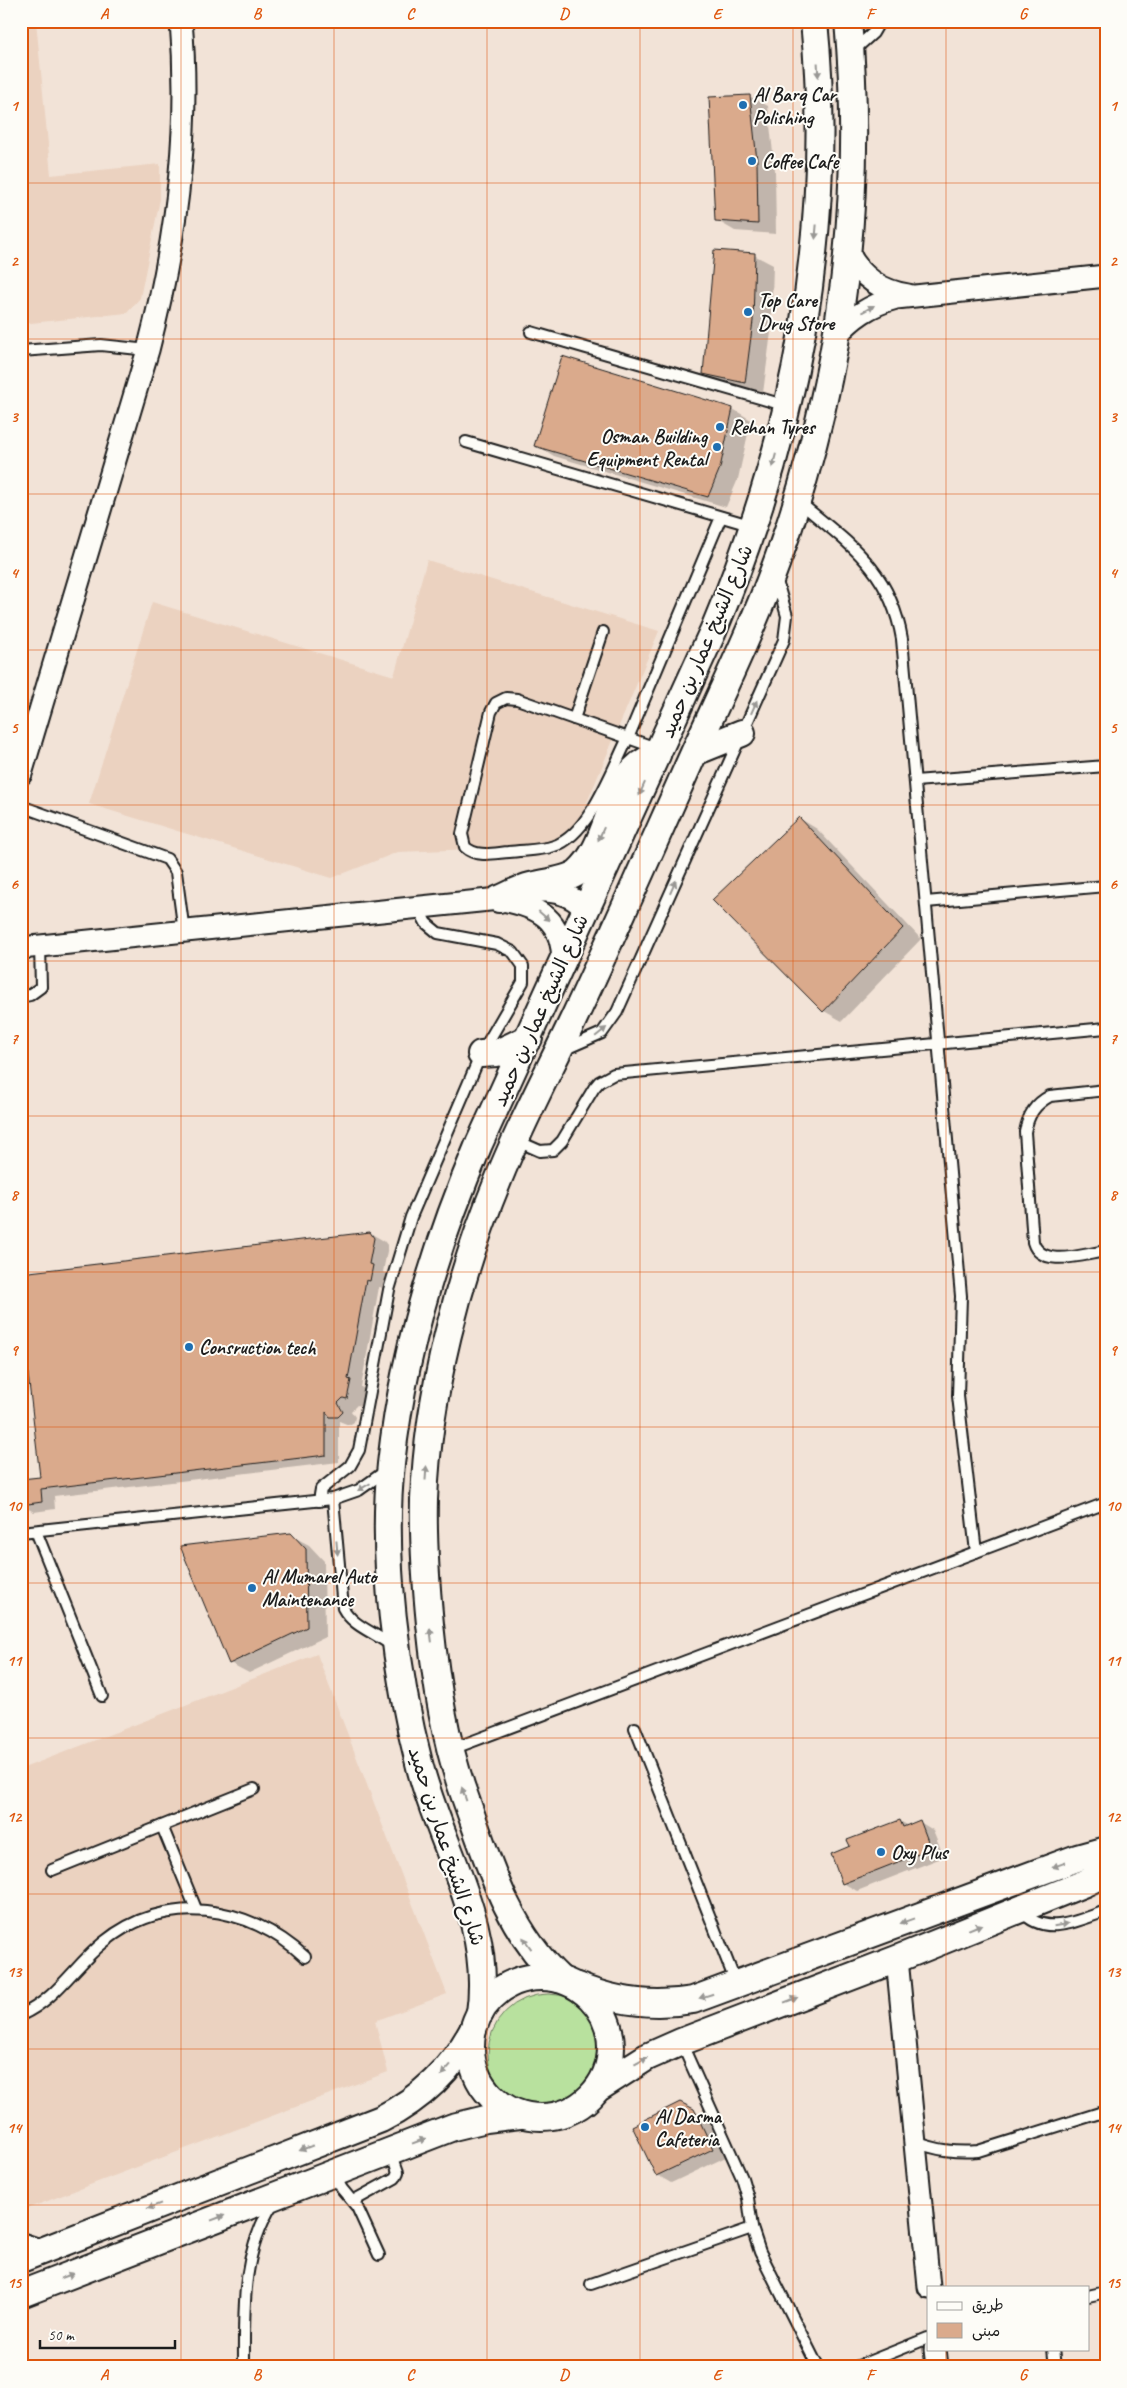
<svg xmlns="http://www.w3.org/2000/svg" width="1127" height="2388" font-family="Caveat,'Playpen Sans Arabic',sans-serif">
	<rect width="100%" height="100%" fill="#f2e3d7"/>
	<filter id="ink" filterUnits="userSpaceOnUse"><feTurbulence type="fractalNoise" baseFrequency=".02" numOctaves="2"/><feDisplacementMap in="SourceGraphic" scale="10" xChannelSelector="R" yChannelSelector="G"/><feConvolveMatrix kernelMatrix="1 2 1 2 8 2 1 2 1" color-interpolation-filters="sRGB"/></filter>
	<g filter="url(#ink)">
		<g fill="#ebd2c0">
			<path d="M21,21H36L51,175L160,164V199L140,298L127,313L21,324Z"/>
			<path d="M427,560L659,631L569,845L398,852L332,878L89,804L152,602L394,676Z"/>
			<path d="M317,1654L447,1994L375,2021L388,2072L21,2211V1769Z"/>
		</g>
		<circle fill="#b8e19e" stroke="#6a7e5d" cx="548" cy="2054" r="60"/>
		<g fill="#0003">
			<path d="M749,96L768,106L775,172L776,234L735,231L716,220Z"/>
			<path d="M754,255L773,265L771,332L763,393L723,384L704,373Z"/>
			<path d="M563,358L733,409L751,420L738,479L726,507L554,456L536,445Z"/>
			<path d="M799,818L817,829L921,939L842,1021L824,1011Z"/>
			<path d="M370,1233L384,1241L388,1246L383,1272L386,1274L384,1288L379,1287L361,1387L364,1389L361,1406L357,1405L351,1411L355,1417L354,1422L349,1425L339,1421V1462L54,1496L55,1509L34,1512L21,1505L41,1478Z"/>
			<path d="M290,1535L309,1545L324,1561L325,1637L249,1673L230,1663Z"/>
			<path d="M900,1821L909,1826L920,1822L933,1830L944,1857L857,1891L843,1883L852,1847Z"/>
			<path d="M693,2110L707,2118L726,2157L671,2183L657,2175Z"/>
		</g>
		<g fill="#daaa8c" stroke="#1c1c1c">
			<path d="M750,95L757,161L758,224L715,221L709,97Z"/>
			<path d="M714,250L755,253L753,321L745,383L703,374Z"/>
			<path d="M562,356L733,408L720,468L708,497L534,446Z"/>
			<path d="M799,817L903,928L823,1012L712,900Z"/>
			<path d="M370,1232L374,1238L369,1264L373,1265L370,1281L366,1280L348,1379L351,1380L347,1399L343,1398L338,1403L343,1412L338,1417H330L326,1412V1455L41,1489L42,1502L21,1505V1479L40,1477L21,1314V1273Z"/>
			<path d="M291,1533L306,1549L307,1627L229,1664L180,1546Z"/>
			<path d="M900,1820L903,1827L920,1820L931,1849L842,1884L831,1854L850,1846L847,1840Z"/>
			<path d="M680,2102L694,2109L713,2149L656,2176L632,2126Z"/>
		</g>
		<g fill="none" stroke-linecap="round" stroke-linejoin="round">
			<defs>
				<g id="service">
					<path d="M853,51L873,33L880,21"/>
					<path d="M531,332L787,406"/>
					<path d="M21,351L101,345L148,350"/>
					<path d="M466,442L753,526"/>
					<path d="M798,501C849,544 890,569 902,639L961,1296L958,1396L976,1552"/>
					<path d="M506,698L517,699L628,738C612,770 589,835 554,846C540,851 523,850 509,852C494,853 477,858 465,847L462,834L491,712L496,703Z"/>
					<path d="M574,719L603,632"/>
					<path d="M659,749L628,738L721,517"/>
					<path d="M915,781L1106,766"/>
					<path d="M21,806L167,859L176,872L184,932"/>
					<path d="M926,902L1106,886"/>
					<path d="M21,997L30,995L41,987L40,946"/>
					<path d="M563,1050L602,1033L617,1012L784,640L787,616L776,578"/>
					<path d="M1106,1090L1050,1096C1035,1104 1028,1115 1025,1132L1033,1242C1041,1269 1084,1254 1106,1251"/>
					<path d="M515,1140L540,1151L553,1150L562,1141L594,1088L599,1082L614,1074L1106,1028"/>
					<path d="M333,1499L343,1608C353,1627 377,1633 393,1647"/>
					<path d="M319,1501L321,1489L350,1466L359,1450L389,1290L411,1217L481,1054L523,982V966L513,952L497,944L438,933L426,923L418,908"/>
					<path d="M36,1531L102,1696"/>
					<path d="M21,1532L333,1499L359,1490L387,1470"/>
					<path d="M635,1728L736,1983"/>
					<path d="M452,1749L1106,1503"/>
					<path d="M162,1826L196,1909"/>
					<path d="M52,1870L254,1789"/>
					<path d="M1020,1910C1045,1938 1076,1921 1106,1911"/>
					<path d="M21,2015C57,1999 74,1966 104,1942C165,1892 248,1904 305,1957"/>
					<path d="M681,2042L742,2178L748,2198L752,2228L760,2252L818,2367"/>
					<path d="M915,2142C937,2150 955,2153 978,2151L1106,2111"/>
					<path d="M334,2174L342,2189L357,2207L379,2255"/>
					<path d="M353,2201L395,2178L398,2172L391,2152"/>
					<path d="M21,2238L42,2245"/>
					<path d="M591,2284L752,2228"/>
					<path d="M1088,2296L1106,2292"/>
					<path d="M1053,2349L1055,2367"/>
					<path d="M244,2367C244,2309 241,2254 273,2203"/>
					<path d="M856,2367L928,2338"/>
				</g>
				<g id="minor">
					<path d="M849,254C862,278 881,291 908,295"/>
					<path d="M835,337C852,317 870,305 896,298L1106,276"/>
					<path d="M21,774L148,350C176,242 191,133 181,21"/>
					<path d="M502,900C540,907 562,919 563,961"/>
					<path d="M21,948L499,899C530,890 562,883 586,910"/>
					<path d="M897,1959L929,2287"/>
					<path d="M935,2349L937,2367"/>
				</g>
				<g id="tertiary">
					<path d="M695,752L742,733"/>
					<path d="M499,899C507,896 515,891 524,888C538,883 567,881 578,872C614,841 605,774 657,755"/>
					<path d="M481,1054L497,1053L529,1038"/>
					<circle cx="541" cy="2047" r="70"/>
					<path d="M560,1979C507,1929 489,1864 465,1797C445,1742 436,1683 430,1624C426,1583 423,1541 424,1500C428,1393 458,1277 499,1178C521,1123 549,1071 574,1018C617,927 657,835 698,744C730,674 763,606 787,533C842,368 864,195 848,21"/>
					<path d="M577,1986C615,2002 652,2007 693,2000L1077,1858L1106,1850"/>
					<path d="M480,2013C493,1923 442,1851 420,1767C396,1675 381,1558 391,1464C403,1352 435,1247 479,1144L714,629C795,437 835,230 814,21"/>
					<path d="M600,2087L647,2057L681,2042L897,1959L1085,1883L1106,1873"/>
					<path d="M21,2259L381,2119C422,2098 451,2070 473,2030"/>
					<path d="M21,2294L453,2127L486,2119L520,2115"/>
				</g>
			</defs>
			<use href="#service" stroke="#1c1c1c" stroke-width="14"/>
			<use href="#minor" stroke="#1c1c1c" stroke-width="25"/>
			<use href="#tertiary" stroke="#1c1c1c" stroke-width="30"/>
			<use href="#service" stroke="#fdfcf7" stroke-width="10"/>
			<use href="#minor" stroke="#fdfcf7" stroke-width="21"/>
			<use href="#tertiary" stroke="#fdfcf7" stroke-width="26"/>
		</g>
		<defs><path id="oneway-solid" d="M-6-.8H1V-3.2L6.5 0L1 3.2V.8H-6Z" transform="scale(1.25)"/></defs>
		<g fill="#989794">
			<use href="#oneway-solid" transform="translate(818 70) rotate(87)"/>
			<use href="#oneway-solid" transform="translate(816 232) rotate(95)"/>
			<use href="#oneway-solid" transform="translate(868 309) rotate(-29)"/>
			<use href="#oneway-solid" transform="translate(774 461) rotate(105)"/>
			<use href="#oneway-solid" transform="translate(754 707) rotate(-66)"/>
			<use href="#oneway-solid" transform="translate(642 789) rotate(114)"/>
			<use href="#oneway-solid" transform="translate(601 834) rotate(114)"/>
			<use href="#oneway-solid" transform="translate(673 887) rotate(-66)"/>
			<use href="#oneway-solid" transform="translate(544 916) rotate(41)"/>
			<use href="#oneway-solid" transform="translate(601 1032) rotate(-39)"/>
			<use href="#oneway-solid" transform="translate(426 1473) rotate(-86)"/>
			<use href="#oneway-solid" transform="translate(364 1487) rotate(150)"/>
			<use href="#oneway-solid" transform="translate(337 1548) rotate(85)"/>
			<use href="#oneway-solid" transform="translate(431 1635) rotate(-97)"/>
			<use href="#oneway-solid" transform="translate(464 1794) rotate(-109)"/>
			<use href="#oneway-solid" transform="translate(1059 1865) rotate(160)"/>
			<use href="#oneway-solid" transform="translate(907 1921) rotate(160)"/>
			<use href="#oneway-solid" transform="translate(1061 1925) rotate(-10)"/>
			<use href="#oneway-solid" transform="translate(975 1927) rotate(-22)"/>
			<use href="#oneway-solid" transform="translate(527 1943) rotate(-126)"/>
			<use href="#oneway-solid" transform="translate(706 1996) rotate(163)"/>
			<use href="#oneway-solid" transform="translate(791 2000) rotate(-21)"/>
			<use href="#oneway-solid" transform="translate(641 2061) rotate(-29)"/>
			<use href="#oneway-solid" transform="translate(446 2070) rotate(131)"/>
			<use href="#oneway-solid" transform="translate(419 2141) rotate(-21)"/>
			<use href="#oneway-solid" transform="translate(306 2148) rotate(159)"/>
			<use href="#oneway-solid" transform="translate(154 2206) rotate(159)"/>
			<use href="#oneway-solid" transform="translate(218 2218) rotate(-21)"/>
			<use href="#oneway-solid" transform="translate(67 2276) rotate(-21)"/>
		</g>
	</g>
	<path fill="none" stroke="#de560d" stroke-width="1" stroke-opacity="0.55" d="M181,21V2367M334,21V2367M487,21V2367M640,21V2367M793,21V2367M946,21V2287M21,183H1106M21,339H1106M21,494H1106M21,650H1106M21,805H1106M21,961H1106M21,1116H1106M21,1272H1106M21,1427H1106M21,1583H1106M21,1738H1106M21,1894H1106M21,2049H1106M21,2205H1106M946,2349V2367"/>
	<g fill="#1f6fb2" stroke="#fdfcf7" stroke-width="2">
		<circle cx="743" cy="105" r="5"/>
		<circle cx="752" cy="161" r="5"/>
		<circle cx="748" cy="312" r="5"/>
		<circle cx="720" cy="427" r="5"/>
		<circle cx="717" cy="447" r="5"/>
		<circle cx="189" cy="1347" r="5"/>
		<circle cx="252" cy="1588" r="5"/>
		<circle cx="881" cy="1852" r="5"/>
		<circle cx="645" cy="2127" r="5"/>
	</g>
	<g text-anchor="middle" stroke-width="4" stroke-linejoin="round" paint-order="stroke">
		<g font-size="20" font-weight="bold" fill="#1c1c1c" stroke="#fdfcf7" text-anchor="start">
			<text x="753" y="101">Al Barq Car<tspan x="753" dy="23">Polishing</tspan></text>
			<text x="762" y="168">Coffee Cafe</text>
			<text x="758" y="307">Top Care<tspan x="758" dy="23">Drug Store</tspan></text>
			<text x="730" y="434">Rehan Tyres</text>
			<text x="707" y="443" text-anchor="end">Osman Building<tspan x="707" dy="23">Equipment Rental</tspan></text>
			<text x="199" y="1354">Consruction tech</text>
			<text x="262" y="1583">Al Mumarel Auto<tspan x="262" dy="23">Maintenance</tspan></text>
			<text x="891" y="1859">Oxy Plus</text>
			<text x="655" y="2123">Al Dasma<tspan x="655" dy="23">Cafeteria</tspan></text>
		</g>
		<g font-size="20" fill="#1c1c1c" stroke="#fdfcf7">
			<text transform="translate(706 641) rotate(-67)" y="7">شارع الشيخ عمار بن حميد</text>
			<text transform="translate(540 1010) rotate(-66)" y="7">شارع الشيخ عمار بن حميد</text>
			<text transform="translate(447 1846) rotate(72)" y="7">شارع الشيخ عمار بن حميد</text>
		</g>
	</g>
	<rect width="1127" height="2388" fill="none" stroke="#fdfcf7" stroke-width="55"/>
	<rect x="927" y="2286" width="162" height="65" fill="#fdfcf7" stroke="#a3a29f"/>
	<rect x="937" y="2302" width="25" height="8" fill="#fdfcf7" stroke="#a3a29f"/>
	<text x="972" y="2310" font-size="15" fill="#1c1c1c">طريق</text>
	<rect x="937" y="2323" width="25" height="15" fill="#daaa8c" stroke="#a3a29f"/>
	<text x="972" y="2336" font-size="15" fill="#1c1c1c">مبنى</text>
	<path d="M40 2340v8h135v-8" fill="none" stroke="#1c1c1c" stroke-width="2.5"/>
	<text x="48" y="2340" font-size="15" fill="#1c1c1c" stroke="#fdfcf7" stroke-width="4" paint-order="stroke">50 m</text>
	<rect x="28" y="28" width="1072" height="2332" fill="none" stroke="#de560d" stroke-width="2"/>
	<g font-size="16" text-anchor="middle" font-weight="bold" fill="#de560d">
		<text x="104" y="19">A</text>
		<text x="257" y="19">B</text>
		<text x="410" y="19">C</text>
		<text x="564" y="19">D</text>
		<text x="717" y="19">E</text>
		<text x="870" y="19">F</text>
		<text x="1023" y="19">G</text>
		<text x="14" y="111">1</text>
		<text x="1113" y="111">1</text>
		<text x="14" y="266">2</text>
		<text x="1113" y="266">2</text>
		<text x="14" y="422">3</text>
		<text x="1113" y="422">3</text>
		<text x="14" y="578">4</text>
		<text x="1113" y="578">4</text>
		<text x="14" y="733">5</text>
		<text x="1113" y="733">5</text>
		<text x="14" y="889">6</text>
		<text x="1113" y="889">6</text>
		<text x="14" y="1044">7</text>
		<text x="1113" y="1044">7</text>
		<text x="14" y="1200">8</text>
		<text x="1113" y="1200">8</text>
		<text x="14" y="1355">9</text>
		<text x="1113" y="1355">9</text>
		<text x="14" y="1511">10</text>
		<text x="1113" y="1511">10</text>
		<text x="14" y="1666">11</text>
		<text x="1113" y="1666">11</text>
		<text x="14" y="1822">12</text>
		<text x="1113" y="1822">12</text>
		<text x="14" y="1977">13</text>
		<text x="1113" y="1977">13</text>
		<text x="14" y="2133">14</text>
		<text x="1113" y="2133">14</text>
		<text x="14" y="2288">15</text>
		<text x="1113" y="2288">15</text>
		<text x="104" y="2380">A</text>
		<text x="257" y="2380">B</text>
		<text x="410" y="2380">C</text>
		<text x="564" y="2380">D</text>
		<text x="717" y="2380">E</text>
		<text x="870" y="2380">F</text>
		<text x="1023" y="2380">G</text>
	</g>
</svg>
